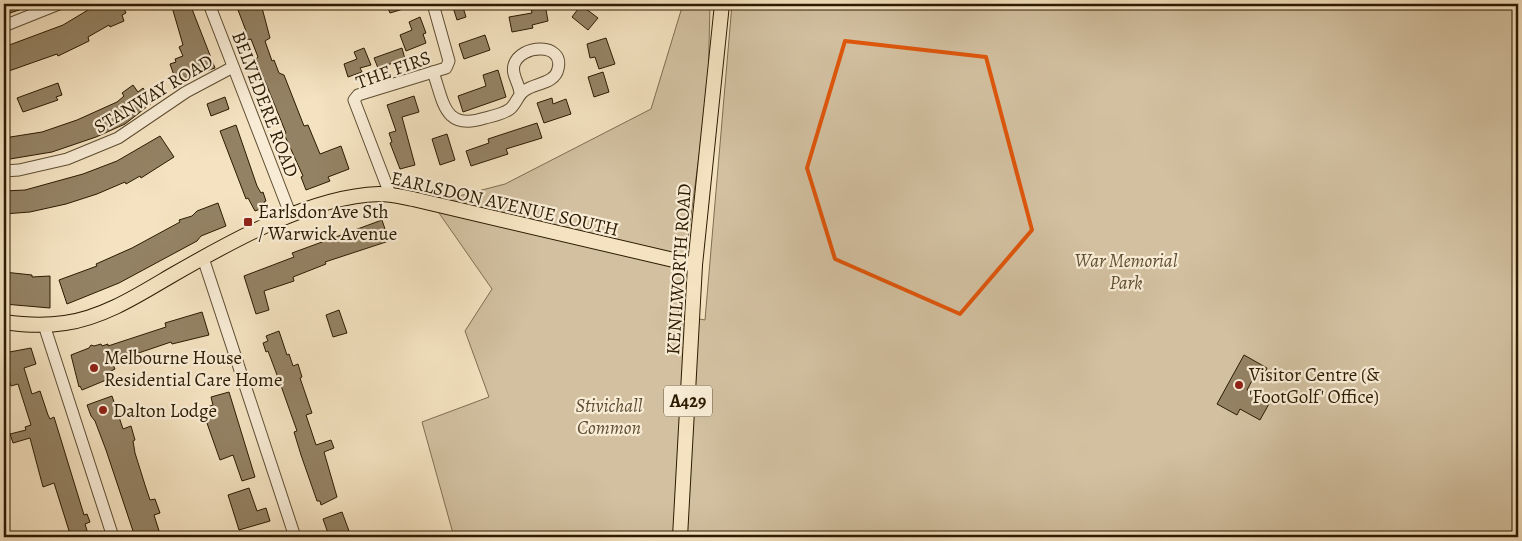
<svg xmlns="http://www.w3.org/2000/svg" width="1522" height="541" font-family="Alegreya,serif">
	<rect width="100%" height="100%" fill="#f4e2c0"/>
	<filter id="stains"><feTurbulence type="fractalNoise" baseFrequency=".004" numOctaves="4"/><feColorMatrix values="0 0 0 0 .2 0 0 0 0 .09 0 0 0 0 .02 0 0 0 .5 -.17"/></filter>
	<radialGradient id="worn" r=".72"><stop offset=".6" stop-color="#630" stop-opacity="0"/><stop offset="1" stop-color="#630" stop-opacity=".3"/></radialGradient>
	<path fill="#d2c0a0" stroke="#7f6e50" d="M683,4H710L708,87L678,315L705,320L732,4H1518V537H454L422,422L489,397L465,331L492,289L432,203L505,184L651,109Z"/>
	<g fill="#948264" stroke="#2c1b01">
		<path d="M4,4H34V5L4,15Z"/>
		<path d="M98,4H122L126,13L122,15L124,21L110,27L109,25L88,37L89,41L58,56L57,54L6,72L4,47L63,25Z"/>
		<path d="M182,4H190L215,68L176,81L170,64L176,62L175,59L183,56L179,47L183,45L172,7Z"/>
		<path d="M240,4H261L270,38L265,41L272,61L274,60L279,73L284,75L304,126L308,125L320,154L341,146L349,169L328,177L330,181L306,190L301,177L303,176L284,134L286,133L256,59L258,57L251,39L247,40L244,32L246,31L238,10L242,8Z"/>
		<path d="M386,4H413V6L390,13Z"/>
		<path d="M452,4H462L466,17L457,20Z"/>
		<path d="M530,4H545L548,21L532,25L533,28L512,32L509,17L532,13Z"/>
		<path d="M581,5L598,18L588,30L572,17Z"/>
		<path d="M420,17L426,33L423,34L426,43L406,51L400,35L412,30L409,22Z"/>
		<path d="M485,35L490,50L464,59L459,44Z"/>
		<path d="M606,38L615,64L599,69L595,57L590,58L587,44Z"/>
		<path d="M364,48L371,65L360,68L362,72L348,77L344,64L357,59L354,52Z"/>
		<path d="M402,48L405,59L378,68L374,58Z"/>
		<path d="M498,70L506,97L463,112L458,96L486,86L483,75Z"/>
		<path d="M603,72L609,92L594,97L588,77Z"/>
		<path d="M58,83L62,95L56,97L58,100L23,112L17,98Z"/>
		<path d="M133,85L138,92L143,88L153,102L125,124L96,137L52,152L4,160V138L42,132L77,120L117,102L124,96L122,93Z"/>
		<path d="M414,96L419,112L402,117L415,165L400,169L390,143L392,142L389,133L396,131L387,105Z"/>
		<path d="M225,97L229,109L211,116L207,104Z"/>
		<path d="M552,98L553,104L566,99L571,114L544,123L537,103Z"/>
		<path d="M537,123L542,138L506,149L508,154L471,166L466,151L489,143L488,139Z"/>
		<path d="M236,125L257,186L261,193L263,192L266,201L264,202L266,207L255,211L248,198L246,199L220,131Z"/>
		<path d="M447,134L455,160L440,165L432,139Z"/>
		<path d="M160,136L174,157L141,178L140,176L126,184L125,182L97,194L66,204L30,212L4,214V191L25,190L83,174L117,161Z"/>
		<path d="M218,203L226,226L201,236L197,241L119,283L67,304L59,280L97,266L96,264L132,248L180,222L179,220L192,216L197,211Z"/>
		<path d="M382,220L389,241L325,262L326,264L293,277L294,281L264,291L269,310L256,314L244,276L294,257L292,253Z"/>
		<path d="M4,272L32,275V277L50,276V308L4,304Z"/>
		<path d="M339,310L347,333L333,337L326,315Z"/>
		<path d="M202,312L209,335L172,344L171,342L112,362L115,369L109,372L111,378L82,390L80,386L79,387L71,355L89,348L91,345L94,346L101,344L102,346L108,344V346L166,327L165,323Z"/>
		<path d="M279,331L287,355L289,354L293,366L298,364L302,377L300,378L312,413L306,415L316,445L331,440L334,448L324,452L337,497L321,505L320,501H317L301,455L294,432L297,431L280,383L268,351L266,352L263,343L268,341L266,336Z"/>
		<path d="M31,348L36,364L24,368L32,394L40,391L48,415L50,419L54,417L84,515L87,514L90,522L85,524L89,537H71L54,483L43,487L30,438L13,443L10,434L26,430L25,427L31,425L18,384L11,386L6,372L4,373V353Z"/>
		<path d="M1244,355L1267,368L1263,377L1256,373L1247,390L1270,402L1260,420L1240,409L1237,415L1217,404Z"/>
		<path d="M229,392L255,477L242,481L233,455L220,460L202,409L213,405L211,397Z"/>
		<path d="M112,396L123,429L131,426L135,440L133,441L135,453L145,485L150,500L155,499L160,513L154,515L161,537H135L106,450L95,421L91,416L87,405Z"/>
		<path d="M249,488L257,511L266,508L270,521L239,530L228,495Z"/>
		<path d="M342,512L349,531L334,537L333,535L329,536L323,519Z"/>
	</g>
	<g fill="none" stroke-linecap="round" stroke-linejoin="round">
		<defs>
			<g id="minor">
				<path d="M209,4L291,216"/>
				<path d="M4,26L59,4"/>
				<path d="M433,72C444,103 444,131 485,118C493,116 503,114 510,109C516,104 518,95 524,91C534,83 555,84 558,69C565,42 520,44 514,65C511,75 520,84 520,94"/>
				<path d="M4,171L19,170L67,159L118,138L186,92L233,67"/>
				<path d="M390,194L354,100L358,95L446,68L449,61L433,4"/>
				<path d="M203,258L295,537"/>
				<path d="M44,325L113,537"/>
			</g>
			<g id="major">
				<path d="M4,322C24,325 45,326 65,323C102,318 137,296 169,277C228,243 310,196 379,194C391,194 402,197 413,199L695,265"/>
				<path d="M680,537L695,265L722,4"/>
			</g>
		</defs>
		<use href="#minor" stroke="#5e4d31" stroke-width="13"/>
		<use href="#major" stroke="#2c1b01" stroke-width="16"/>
		<use href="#minor" stroke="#f8ecd6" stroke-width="11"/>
		<use href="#major" stroke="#f4e2c0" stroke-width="14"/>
	</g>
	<path fill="none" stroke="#df560b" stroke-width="4" stroke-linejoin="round" d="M845,41L986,57L1032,230L960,314L835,259L807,168Z"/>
	<g fill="#8f2418" stroke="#f8ecd6" stroke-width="2">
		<rect x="243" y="217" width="10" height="10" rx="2.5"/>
		<circle cx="94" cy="368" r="5"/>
		<circle cx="1239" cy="385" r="5"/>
		<circle cx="103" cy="410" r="5"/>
	</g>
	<g text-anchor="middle" stroke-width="4.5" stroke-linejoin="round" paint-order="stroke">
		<rect fill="#f8ecd6" stroke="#695a41" stroke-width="1" x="664" y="385.5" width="48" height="31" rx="4"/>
		<g font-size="18" font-weight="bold" fill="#2c1b01">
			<text x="688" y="407">A429</text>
		</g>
		<g font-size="19" fill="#2c1b01" stroke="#f8ecd6">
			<text transform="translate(393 69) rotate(-20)" y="7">THE FIRS</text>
			<text transform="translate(153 93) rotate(-31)" y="7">STANWAY ROAD</text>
			<text transform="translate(266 104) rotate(69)" y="7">BELVEDERE ROAD</text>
			<text transform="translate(505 203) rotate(13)" y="7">EARLSDON AVENUE SOUTH</text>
			<text transform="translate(678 269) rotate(-86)" y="7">KENILWORTH ROAD</text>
		</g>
		<g font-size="19" fill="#2c1b01" stroke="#f8ecd6" text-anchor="start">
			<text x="258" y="218">Earlsdon Ave Sth<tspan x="258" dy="22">/ Warwick Avenue</tspan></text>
			<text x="104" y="364">Melbourne House<tspan x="104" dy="22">Residential Care Home</tspan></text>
			<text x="1249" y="381">Visitor Centre (&amp;<tspan x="1249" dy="22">'FootGolf' Office)</tspan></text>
			<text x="113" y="417">Dalton Lodge</text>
		</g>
		<g font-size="19" font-style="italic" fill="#5e4d31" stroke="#f8ecd6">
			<text x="1126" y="267">War Memorial<tspan x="1126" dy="22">Park</tspan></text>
			<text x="609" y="412">Stivichall<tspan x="609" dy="22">Common</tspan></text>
		</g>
	</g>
	<rect width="1522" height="541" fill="none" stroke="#f4e2c0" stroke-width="20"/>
	<rect x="5" y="5" width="1512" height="531" fill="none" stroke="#2c1b01" stroke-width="2.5"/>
	<rect x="10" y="10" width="1502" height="521" fill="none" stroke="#2c1b01"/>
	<rect width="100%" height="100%" filter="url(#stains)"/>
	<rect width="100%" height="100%" fill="url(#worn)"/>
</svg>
